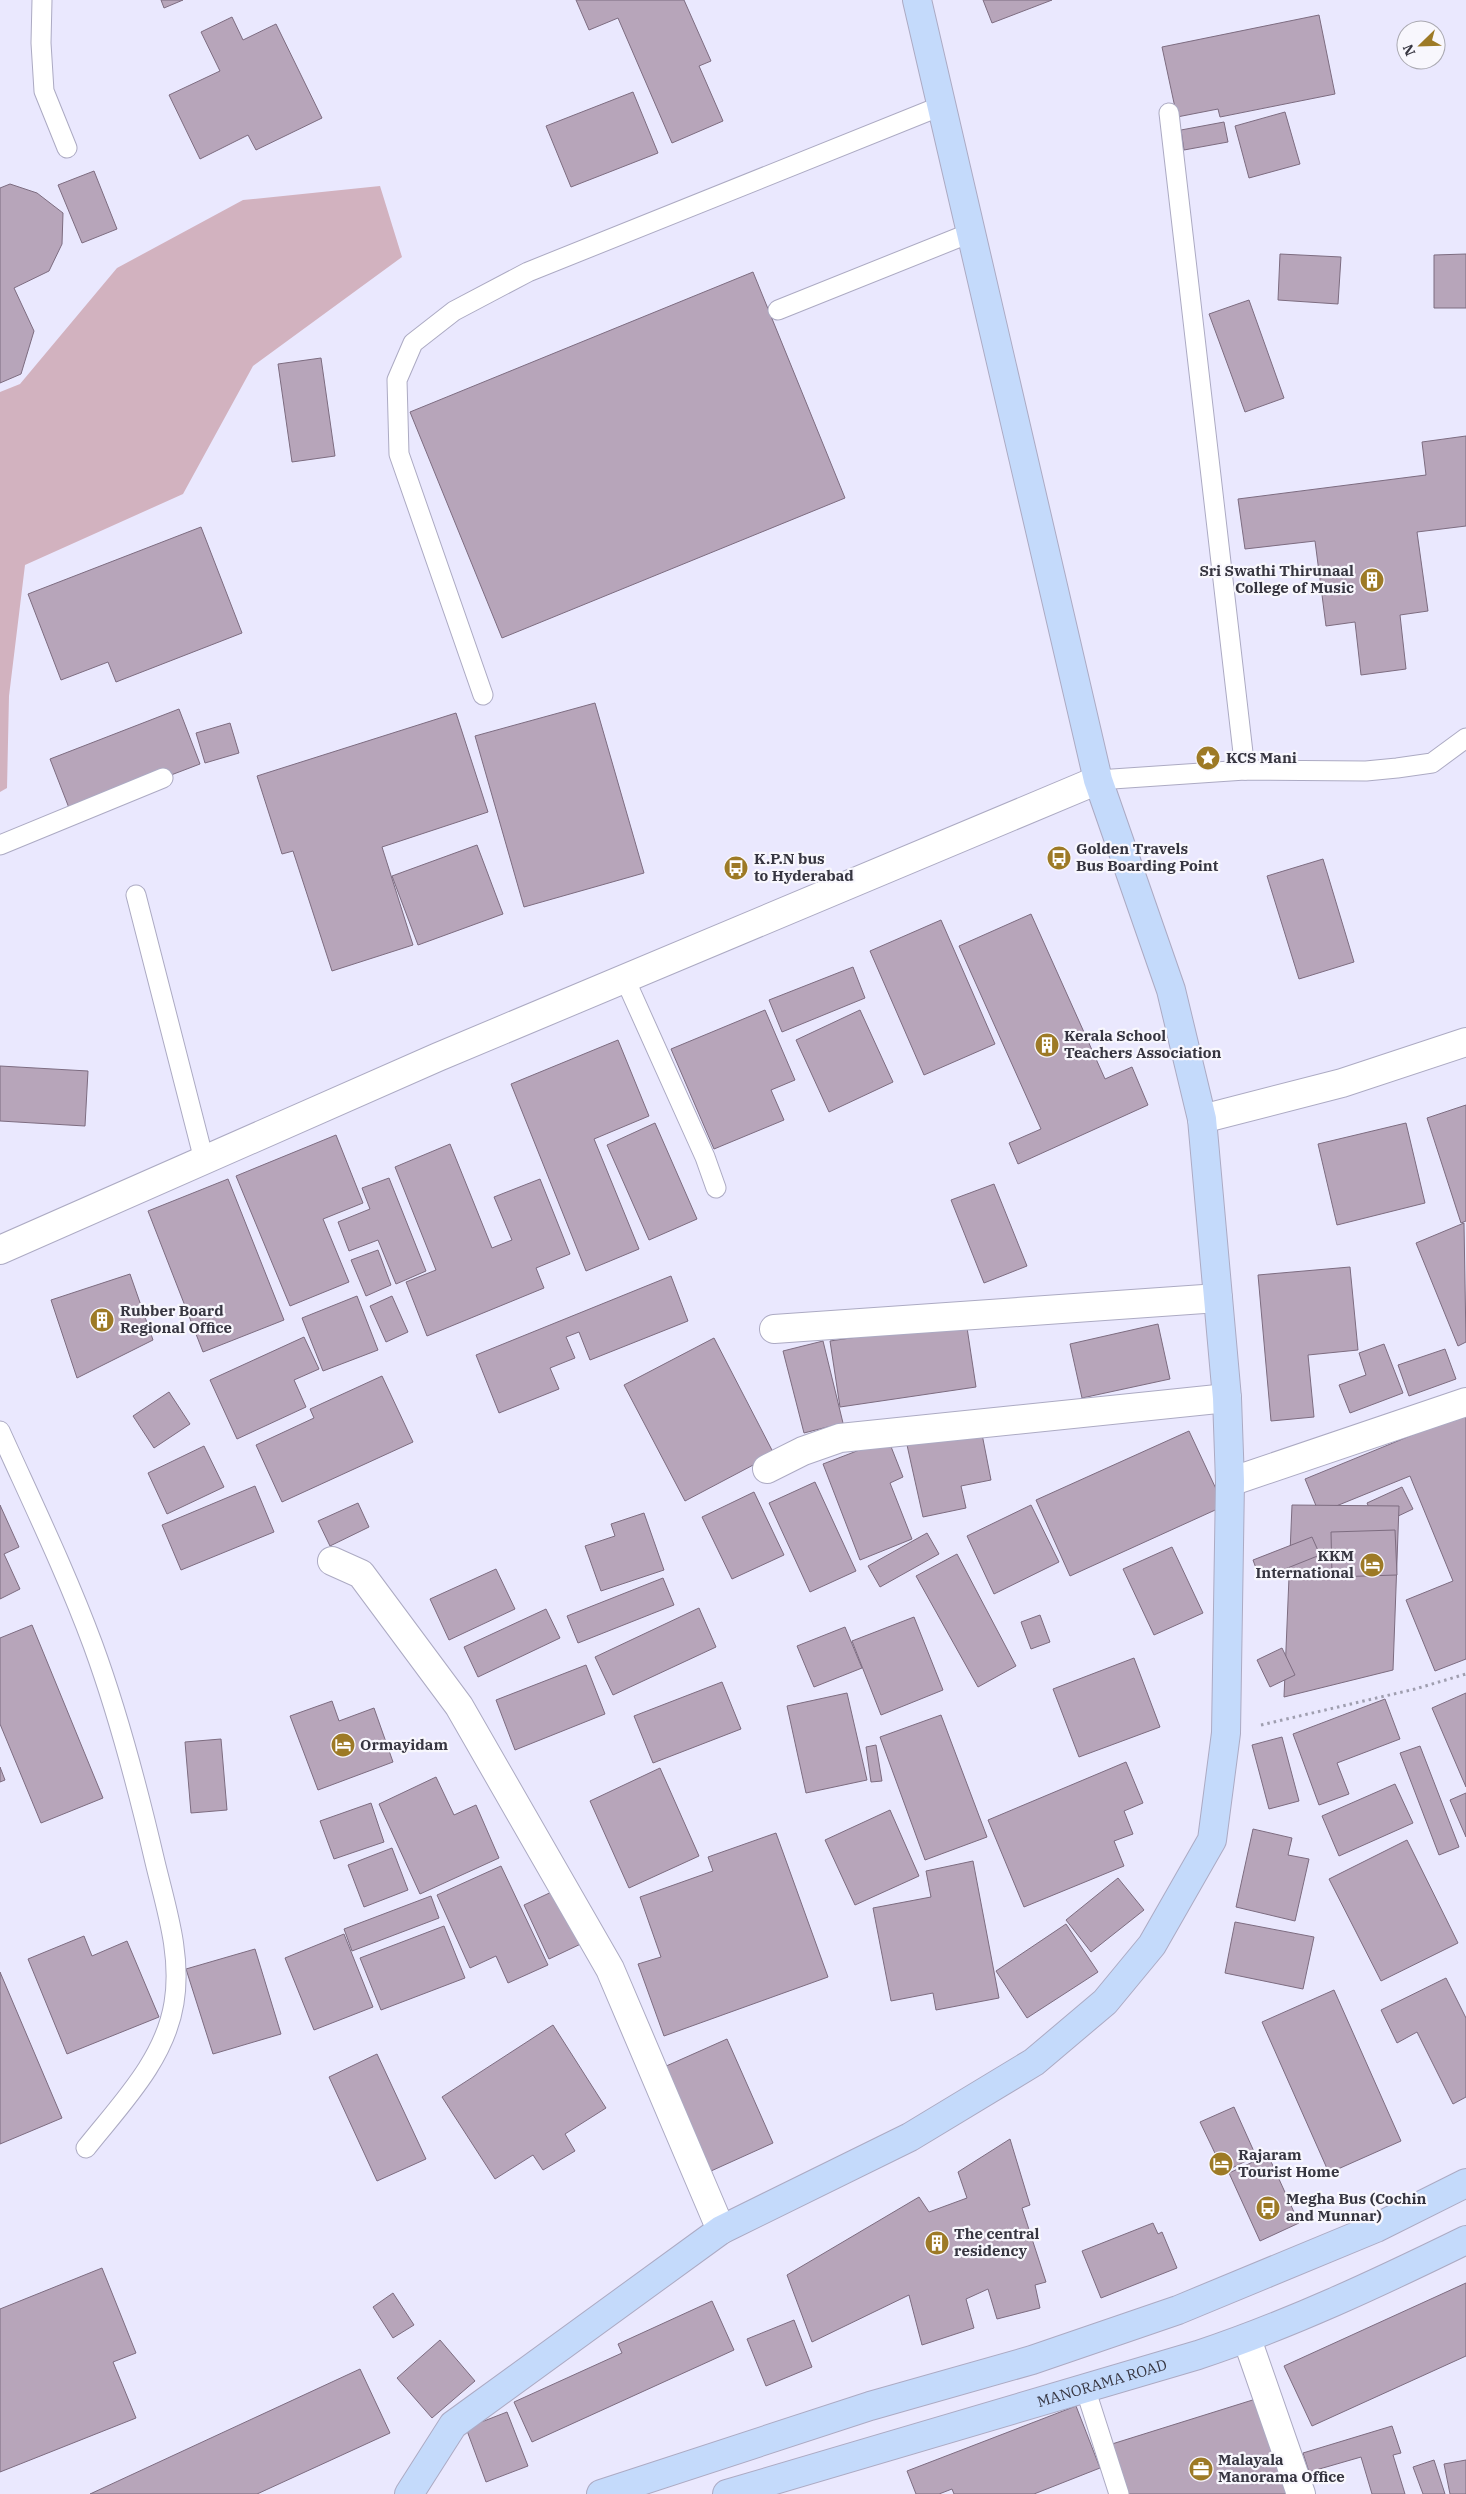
<svg xmlns="http://www.w3.org/2000/svg" width="1466" height="2494" font-family="'IBM Plex Serif',serif">
	<rect width="100%" height="100%" fill="#eae8fe"/>
	<path fill="#d2b2bf" d="M380,186L402,257L253,366L183,494L25,565L9,696L7,788L0,792V392L20,384L117,268L243,200Z"/>
	<g fill="#b7a5ba" stroke="#7d6c80">
		<path d="M161,0H183L164,8Z"/>
		<path d="M576,0H684L711,61L699,66L723,121L672,143L618,18L589,30Z"/>
		<path d="M983,0H1052L992,23Z"/>
		<path d="M1319,15L1335,94L1220,117L1218,109L1177,117L1162,47Z"/>
		<path d="M232,17L243,40L276,24L322,118L256,150L248,135L200,159L169,95L220,71L201,32Z"/>
		<path d="M633,92L658,153L571,187L546,126Z"/>
		<path d="M1285,112L1300,164L1249,178L1235,126Z"/>
		<path d="M1224,122L1228,142L1184,150L1181,130Z"/>
		<path d="M94,171L117,229L82,243L58,185Z"/>
		<path d="M10,184L37,193L63,213L62,244L49,271L14,288L34,331L21,374L0,383V188Z"/>
		<path d="M1280,254L1341,257L1338,304L1278,300Z"/>
		<path d="M1466,254V308H1434V255Z"/>
		<path d="M753,272L845,498L502,638L410,412Z"/>
		<path d="M1249,300L1284,398L1245,412L1209,314Z"/>
		<path d="M321,358L335,456L292,462L278,364Z"/>
		<path d="M1466,436V526L1417,532L1428,611L1400,615L1406,669L1361,675L1355,622L1326,626L1315,541L1245,549L1238,499L1426,475L1422,442Z"/>
		<path d="M201,527L242,633L116,682L108,662L61,680L28,594Z"/>
		<path d="M595,703L644,873L524,907L475,736Z"/>
		<path d="M179,709L200,764L71,813L50,759Z"/>
		<path d="M456,713L488,812L382,847L413,945L332,971L293,851L282,854L257,776Z"/>
		<path d="M230,723L239,753L205,763L196,733Z"/>
		<path d="M477,845L503,914L418,945L392,876Z"/>
		<path d="M1323,859L1354,962L1299,979L1267,876Z"/>
		<path d="M1031,914L1105,1079L1132,1067L1148,1105L1018,1164L1009,1143L1041,1129L959,946Z"/>
		<path d="M941,920L995,1044L924,1075L870,951Z"/>
		<path d="M853,967L865,998L782,1032L769,1000Z"/>
		<path d="M765,1010L795,1080L771,1090L784,1120L714,1149L671,1049Z"/>
		<path d="M860,1010L893,1082L829,1112L796,1040Z"/>
		<path d="M618,1040L649,1116L594,1139L639,1249L586,1271L511,1084Z"/>
		<path d="M0,1066L88,1071L85,1126L0,1121Z"/>
		<path d="M1466,1105V1221L1461,1223L1427,1118Z"/>
		<path d="M655,1123L697,1219L649,1240L607,1145Z"/>
		<path d="M1406,1123L1425,1203L1337,1225L1318,1144Z"/>
		<path d="M336,1135L363,1203L323,1219L349,1282L290,1306L236,1176Z"/>
		<path d="M450,1144L492,1248L512,1240L494,1197L540,1179L570,1254L536,1268L544,1288L427,1336L406,1282L436,1270L395,1167Z"/>
		<path d="M389,1178L426,1271L396,1284L378,1240L349,1251L338,1222L370,1209L362,1188Z"/>
		<path d="M228,1179L284,1320L203,1352L148,1211Z"/>
		<path d="M994,1184L1027,1266L984,1283L951,1200Z"/>
		<path d="M1464,1223L1466,1342L1458,1346L1416,1243Z"/>
		<path d="M378,1250L391,1285L366,1296L351,1260Z"/>
		<path d="M1350,1267L1358,1350L1308,1355L1314,1417L1271,1421L1258,1275Z"/>
		<path d="M130,1274L153,1340L77,1378L51,1300Z"/>
		<path d="M671,1276L688,1321L590,1360L579,1332L566,1337L575,1358L550,1368L559,1389L499,1413L476,1355Z"/>
		<path d="M357,1296L378,1350L323,1371L302,1318Z"/>
		<path d="M392,1296L408,1332L386,1342L370,1306Z"/>
		<path d="M966,1321L976,1387L840,1407L830,1341Z"/>
		<path d="M1158,1324L1170,1379L1082,1398L1070,1344Z"/>
		<path d="M304,1337L319,1369L294,1380L306,1407L237,1439L210,1380Z"/>
		<path d="M714,1338L774,1454L685,1501L624,1385Z"/>
		<path d="M823,1341L843,1423L804,1433L783,1351Z"/>
		<path d="M1384,1344L1403,1393L1350,1413L1339,1385L1366,1375L1359,1353Z"/>
		<path d="M1445,1349L1456,1379L1409,1396L1398,1365Z"/>
		<path d="M382,1376L413,1442L282,1502L256,1445L314,1418L310,1409Z"/>
		<path d="M169,1392L190,1424L154,1448L133,1416Z"/>
		<path d="M1466,1413V1659L1435,1671L1406,1600L1453,1581L1410,1476L1319,1513L1305,1479Z"/>
		<path d="M981,1429L991,1480L961,1486L966,1508L923,1517L907,1445Z"/>
		<path d="M1189,1431L1224,1506L1070,1576L1036,1500Z"/>
		<path d="M888,1439L903,1477L890,1483L912,1539L860,1560L823,1464Z"/>
		<path d="M204,1446L224,1487L167,1514L148,1473Z"/>
		<path d="M815,1482L856,1571L810,1592L769,1503Z"/>
		<path d="M255,1486L274,1532L181,1570L162,1525Z"/>
		<path d="M1402,1487L1413,1509L1377,1526L1367,1503Z"/>
		<path d="M754,1492L784,1555L732,1579L702,1517Z"/>
		<path d="M358,1503L369,1527L330,1546L318,1521Z"/>
		<path d="M0,1505L19,1547L4,1554L20,1589L0,1599Z"/>
		<path d="M1031,1505L1059,1562L994,1594L967,1536Z"/>
		<path d="M1292,1505L1399,1506L1393,1670L1284,1697Z"/>
		<path d="M644,1513L664,1570L601,1591L585,1546L615,1536L611,1524Z"/>
		<path d="M1395,1530L1397,1575L1332,1577L1331,1532Z"/>
		<path d="M927,1533L939,1554L880,1587L868,1566Z"/>
		<path d="M1312,1537L1320,1555L1260,1579L1253,1560Z"/>
		<path d="M1172,1547L1203,1613L1154,1635L1123,1569Z"/>
		<path d="M957,1554L1016,1666L978,1687L916,1576Z"/>
		<path d="M496,1569L515,1609L449,1640L430,1599Z"/>
		<path d="M663,1578L674,1605L578,1643L567,1616Z"/>
		<path d="M699,1608L716,1647L613,1695L595,1657Z"/>
		<path d="M546,1609L560,1638L478,1677L464,1647Z"/>
		<path d="M1040,1615L1050,1642L1031,1649L1021,1622Z"/>
		<path d="M914,1617L943,1690L881,1715L852,1641Z"/>
		<path d="M32,1625L103,1798L41,1823L0,1724V1638Z"/>
		<path d="M845,1627L862,1668L814,1687L797,1646Z"/>
		<path d="M1282,1648L1295,1675L1270,1687L1257,1660Z"/>
		<path d="M1134,1658L1160,1727L1079,1757L1053,1689Z"/>
		<path d="M586,1665L605,1714L515,1750L496,1700Z"/>
		<path d="M722,1682L741,1729L653,1763L634,1716Z"/>
		<path d="M847,1693L867,1780L806,1793L787,1706Z"/>
		<path d="M1466,1693V1787L1432,1708Z"/>
		<path d="M1385,1699L1400,1739L1337,1763L1349,1794L1319,1805L1293,1734Z"/>
		<path d="M332,1701L339,1721L374,1708L393,1762L318,1790L290,1716Z"/>
		<path d="M941,1715L987,1837L925,1860L880,1737Z"/>
		<path d="M1282,1737L1299,1801L1269,1809L1252,1745Z"/>
		<path d="M221,1739L227,1810L191,1813L185,1742Z"/>
		<path d="M876,1745L882,1781L871,1782L866,1747Z"/>
		<path d="M1420,1746L1459,1847L1439,1855L1400,1753Z"/>
		<path d="M1126,1762L1143,1803L1124,1811L1133,1834L1114,1841L1124,1866L1024,1907L988,1820Z"/>
		<path d="M0,1767L5,1780L0,1782Z"/>
		<path d="M660,1768L699,1856L629,1888L590,1801Z"/>
		<path d="M436,1777L454,1815L476,1805L499,1858L420,1894L379,1804Z"/>
		<path d="M1395,1784L1413,1823L1339,1856L1322,1816Z"/>
		<path d="M1466,1793V1837L1450,1800Z"/>
		<path d="M371,1803L384,1842L334,1859L320,1821Z"/>
		<path d="M890,1810L919,1876L855,1905L825,1840Z"/>
		<path d="M1253,1829L1292,1838L1288,1855L1309,1859L1295,1921L1236,1907Z"/>
		<path d="M776,1833L828,1977L664,2036L638,1964L661,1957L640,1897L713,1871L708,1857Z"/>
		<path d="M1407,1840L1458,1943L1381,1981L1329,1879Z"/>
		<path d="M392,1848L408,1890L364,1907L348,1865Z"/>
		<path d="M973,1861L999,1998L936,2010L933,1993L891,2001L873,1908L931,1897L926,1871Z"/>
		<path d="M501,1866L548,1965L508,1983L496,1956L470,1968L437,1895Z"/>
		<path d="M1118,1878L1144,1910L1091,1952L1066,1920Z"/>
		<path d="M560,1888L585,1942L549,1959L524,1905Z"/>
		<path d="M431,1896L439,1918L352,1951L344,1929Z"/>
		<path d="M1235,1922L1314,1937L1303,1989L1225,1973Z"/>
		<path d="M1066,1924L1098,1972L1027,2018L996,1971Z"/>
		<path d="M444,1926L465,1978L381,2010L360,1958Z"/>
		<path d="M344,1934L373,2007L314,2030L285,1958Z"/>
		<path d="M84,1936L92,1956L127,1941L159,2017L67,2054L28,1959Z"/>
		<path d="M255,1949L281,2034L213,2054L186,1969Z"/>
		<path d="M0,1972L62,2118L0,2144Z"/>
		<path d="M1446,1978L1466,2018V2097L1453,2104L1417,2032L1397,2043L1381,2010Z"/>
		<path d="M1334,1990L1401,2141L1329,2173L1262,2022Z"/>
		<path d="M553,2025L606,2108L565,2134L575,2151L543,2170L533,2155L495,2179L442,2097Z"/>
		<path d="M727,2039L773,2143L711,2171L664,2067Z"/>
		<path d="M377,2054L426,2159L377,2181L329,2077Z"/>
		<path d="M1234,2107L1256,2156L1224,2172L1200,2122Z"/>
		<path d="M1010,2139L1030,2205L1022,2208L1046,2282L1035,2285L1040,2308L997,2319L988,2289L966,2299L974,2328L922,2345L909,2295L812,2342L787,2275L919,2197L929,2212L967,2198L958,2172Z"/>
		<path d="M1268,2155L1299,2223L1260,2241L1229,2173Z"/>
		<path d="M1153,2223L1158,2234L1162,2232L1177,2268L1101,2298L1082,2251Z"/>
		<path d="M102,2268L136,2353L113,2362L136,2418L0,2472V2309Z"/>
		<path d="M1466,2283V2356L1312,2426L1284,2366Z"/>
		<path d="M393,2293L414,2325L393,2338L373,2307Z"/>
		<path d="M712,2301L734,2350L532,2442L514,2402L622,2353L618,2344Z"/>
		<path d="M794,2320L812,2367L766,2386L747,2339Z"/>
		<path d="M440,2340L475,2381L432,2418L397,2378Z"/>
		<path d="M360,2369L390,2433L257,2494H90Z"/>
		<path d="M1259,2398L1289,2494H1128L1112,2444Z"/>
		<path d="M1076,2406L1100,2468L1034,2494H954L952,2489L939,2494H916L907,2471Z"/>
		<path d="M507,2412L528,2466L486,2482L466,2428Z"/>
		<path d="M1392,2426L1401,2453L1393,2455L1405,2494H1372L1361,2457L1309,2472L1303,2453Z"/>
		<path d="M1434,2460L1445,2494H1423L1413,2467Z"/>
		<path d="M1466,2460V2494H1450L1444,2464Z"/>
	</g>
	<g fill="none" stroke-linecap="round" stroke-linejoin="round">
		<defs>
			<g id="lane">
				<path d="M42,0L41,43L44,91L67,148"/>
				<path d="M1169,113L1245,770"/>
				<path d="M778,310L970,233"/>
				<path d="M483,695L399,454L397,380L413,343L454,311L528,272L941,106"/>
				<path d="M1098,780L1245,770L1366,771L1397,768L1432,763L1466,738"/>
				<path d="M0,845L163,778"/>
				<path d="M136,895L204,1160"/>
				<path d="M625,979L705,1157L716,1188"/>
				<path d="M0,1431C32,1502 66,1572 93,1645C119,1716 138,1789 155,1862C166,1908 182,1955 174,2003C165,2060 120,2105 86,2148"/>
				<path d="M1085,2388L1119,2494"/>
			</g>
			<g id="street">
				<path d="M1202,1119L1342,1083L1466,1042"/>
				<path d="M0,1250L438,1057L1098,780"/>
				<path d="M774,1329L1218,1298"/>
				<path d="M767,1469L803,1451L840,1438L1227,1398"/>
				<path d="M1230,1482L1466,1402"/>
				<path d="M332,1561L361,1574L459,1706L610,1969L721,2230"/>
				<path d="M1247,2339L1301,2494"/>
			</g>
			<g id="secondary">
				<path d="M409,2494L453,2425L721,2230L910,2137L1034,2062L1105,2002L1152,1945L1212,1840L1226,1733L1230,1482L1227,1398L1202,1119L1171,990L1098,780L917,0"/>
				<path d="M601,2494L870,2406L1032,2360L1178,2310L1376,2228L1466,2183"/>
				<path id="s1" d="M727,2494L1198,2355C1291,2324 1378,2283 1466,2240"/>
			</g>
		</defs>
		<use href="#lane" stroke="#acaac3" stroke-width="21"/>
		<use href="#street" stroke="#acaac3" stroke-width="30"/>
		<use href="#secondary" stroke="#acaac3" stroke-width="30"/>
		<path stroke="#9f9eaf" stroke-width="3" stroke-dasharray="2.5 4" stroke-linecap="butt" d="M1261,1725L1415,1689L1466,1674"/>
		<use href="#lane" stroke="#fff" stroke-width="19"/>
		<use href="#street" stroke="#fff" stroke-width="28"/>
		<use href="#secondary" stroke="#c4dafb" stroke-width="28"/>
	</g>
	<defs>
		<symbol id="building-disc" viewBox="-11 -11 22 22"><circle r="9.5" fill="#9d7a26" stroke="#f8f7fd"/><path d="M-4-6H4V6H1V3H-1V6H-4ZM-2.5-4.3h1.7v1.8h-1.7ZM.8-4.3h1.7v1.8H.8ZM-2.5-1h1.7V.8h-1.7ZM.8-1h1.7V.8H.8Z" fill="#fff"/></symbol>
		<symbol id="sight-disc" viewBox="-11 -11 22 22"><circle r="9.5" fill="#9d7a26" stroke="#f8f7fd"/><path d="M0-6L1.8-2.2L6-1.7L2.9 1.2L3.7 5.4L0 3.3L-3.7 5.4L-2.9 1.2L-6-1.7L-1.8-2.2Z" fill="#fff"/></symbol>
		<symbol id="bus-disc" viewBox="-11 -11 22 22"><circle r="9.5" fill="#9d7a26" stroke="#f8f7fd"/><path d="M-5-6H5V4H4V6H2V4H-2V6H-4V4H-5ZM-3.5-4V0h7V-4ZM-3.5 1.2v1.5H-2V1.2ZM2 1.2v1.5H3.5V1.2Z" fill="#fff"/></symbol>
		<symbol id="hotel-disc" viewBox="-11 -11 22 22"><circle r="9.5" fill="#9d7a26" stroke="#f8f7fd"/><path d="M-6-4.5h1.5V1H6V5H4.5V3h-9V5H-6ZM-4 0a1.8 1.8 0 1 1 3.6 0ZM.5 0V-2.5h3Q6-2.5 6 0Z" fill="#fff"/></symbol>
		<symbol id="office-disc" viewBox="-11 -11 22 22"><circle r="9.5" fill="#9d7a26" stroke="#f8f7fd"/><path d="M-6-3h4V-5.5h4V-3h4V5H-6ZM-1-4.5V-3h2v-1.5ZM-6 0V1H6V0Z" fill="#fff"/></symbol>
	</defs>
	<g fill-rule="evenodd">
		<use href="#building-disc" x="1358" y="566" width="28" height="28"/>
		<use href="#sight-disc" x="1194" y="744" width="28" height="28"/>
		<use href="#bus-disc" x="1045" y="844" width="28" height="28"/>
		<use href="#bus-disc" x="722" y="854" width="28" height="28"/>
		<use href="#building-disc" x="1033" y="1031" width="28" height="28"/>
		<use href="#building-disc" x="88" y="1306" width="28" height="28"/>
		<use href="#hotel-disc" x="1358" y="1551" width="28" height="28"/>
		<use href="#hotel-disc" x="329" y="1731" width="28" height="28"/>
		<use href="#hotel-disc" x="1207" y="2150" width="28" height="28"/>
		<use href="#bus-disc" x="1254" y="2194" width="28" height="28"/>
		<use href="#building-disc" x="923" y="2229" width="28" height="28"/>
		<use href="#office-disc" x="1187" y="2455" width="28" height="28"/>
	</g>
	<g text-anchor="middle" stroke-width="4.5" stroke-linejoin="round" paint-order="stroke">
		<g font-size="15" font-weight="bold" fill="#363540" stroke="#f8f7fd" text-anchor="start">
			<text x="1354" y="576" text-anchor="end">Sri Swathi Thirunaal<tspan x="1354" dy="17">College of Music</tspan></text>
			<text x="1226" y="763">KCS Mani</text>
			<text x="1076" y="854">Golden Travels<tspan x="1076" dy="17">Bus Boarding Point</tspan></text>
			<text x="754" y="864">K.P.N bus<tspan x="754" dy="17">to Hyderabad</tspan></text>
			<text x="1064" y="1041">Kerala School<tspan x="1064" dy="17">Teachers Association</tspan></text>
			<text x="120" y="1316">Rubber Board<tspan x="120" dy="17">Regional Office</tspan></text>
			<text x="1354" y="1561" text-anchor="end">KKM<tspan x="1354" dy="17">International</tspan></text>
			<text x="360" y="1750">Ormayidam</text>
			<text x="1238" y="2160">Rajaram<tspan x="1238" dy="17">Tourist Home</tspan></text>
			<text x="1286" y="2204">Megha Bus (Cochin<tspan x="1286" dy="17">and Munnar)</tspan></text>
			<text x="954" y="2239">The central<tspan x="954" dy="17">residency</tspan></text>
			<text x="1218" y="2465">Malayala<tspan x="1218" dy="17">Manorama Office</tspan></text>
		</g>
		<g font-size="15" fill="#363540" stroke="#f8f7fd">
			<text dy="5" stroke="none"><textPath href="#s1" startOffset="391">MANORAMA ROAD</textPath></text>
		</g>
	</g>
	<g transform="translate(1421 45) rotate(247)"><circle r="24" fill="#f8f7fd" stroke="#aaa9b1"/>
	<path d="M0-4L9 19L0 12L-9 19Z" fill="#9d7a26"/>
	<text y="-8" font-size="14" font-weight="bold" text-anchor="middle" fill="#363540">N</text>
	</g>
</svg>
